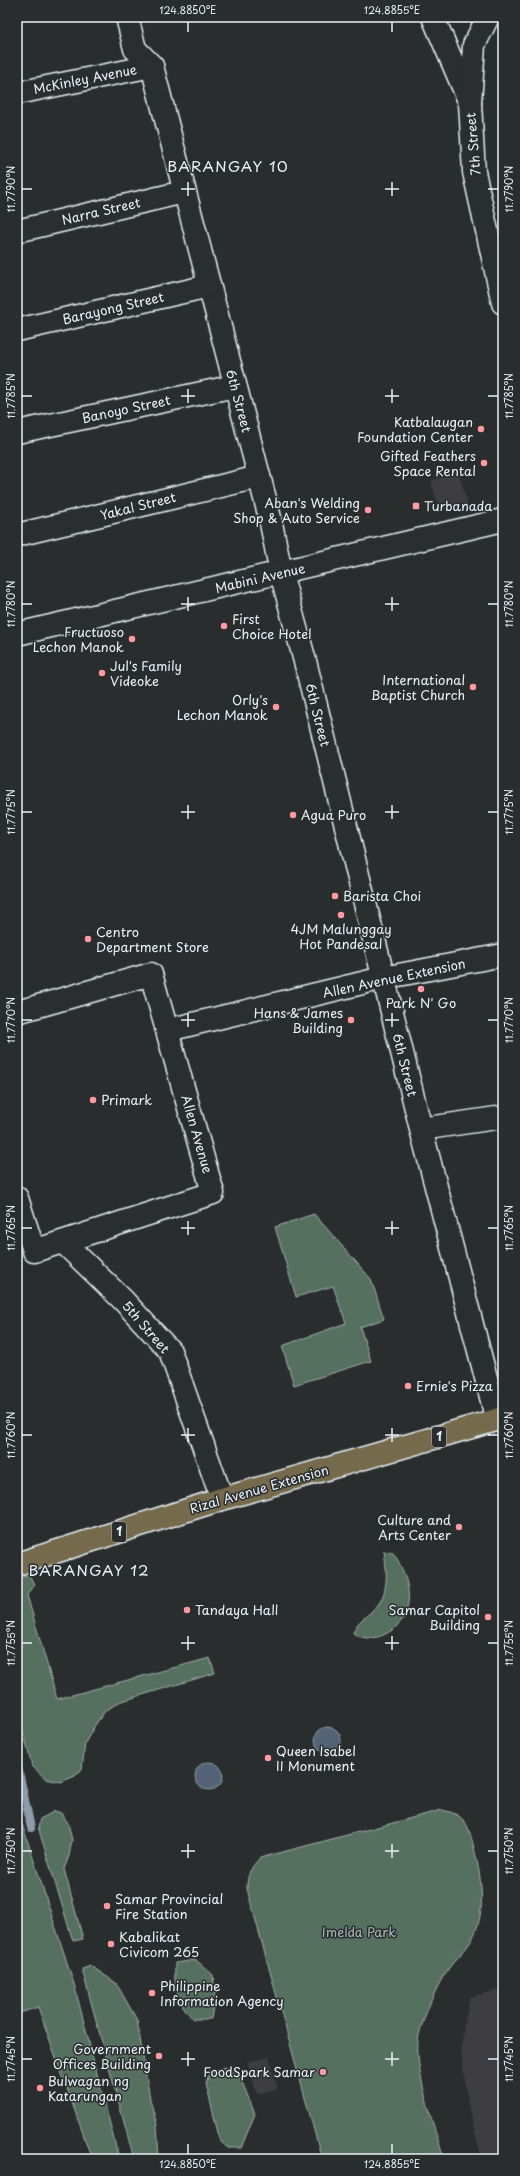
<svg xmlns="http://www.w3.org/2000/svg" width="520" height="2176" font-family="'Playpen Sans',sans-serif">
	<rect width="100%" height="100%" fill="#2a2d2e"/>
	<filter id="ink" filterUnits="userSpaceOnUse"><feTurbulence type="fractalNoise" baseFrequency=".025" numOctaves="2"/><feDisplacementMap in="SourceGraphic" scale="8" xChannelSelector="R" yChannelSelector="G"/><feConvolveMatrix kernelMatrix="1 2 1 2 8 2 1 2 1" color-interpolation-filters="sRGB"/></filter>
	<g filter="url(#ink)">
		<g fill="#3d3d43">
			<path d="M458,472L468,504L440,512L431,481Z"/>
			<path d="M503,1989V2159H482L469,2110L464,2074L461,2051L464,2025L470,1997Z"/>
			<path d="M269,2057L278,2089L257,2094L247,2062Z"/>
		</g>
		<g fill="#56705e" stroke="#9fb0ab">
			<path d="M314,1214L371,1279L384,1319L360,1327L371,1361L294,1385L282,1346L346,1323L333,1286L296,1297L275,1227Z"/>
			<path d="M384,1551L393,1553C404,1568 413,1592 406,1612C399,1632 371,1646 353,1633C357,1622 363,1619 371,1612C390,1597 387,1572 384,1551Z"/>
			<path d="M29,1575L34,1584L27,1595L57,1699L210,1658L215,1673L119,1702L105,1711L95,1725L85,1743L82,1769L75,1776L61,1782L46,1779L32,1766L17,1707V1578Z"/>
			<path d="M442,1810C467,1815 468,1825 474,1848C481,1876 487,1910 473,1937C467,1950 457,1957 449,1968C437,1983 424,2016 419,2035C412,2064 435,2129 444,2159H322L247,1889C247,1875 250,1868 260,1858Z"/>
			<path d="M55,1811L61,1813L68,1823L72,1840L69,1856L64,1869L83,1939L73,1941L38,1827L40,1819Z"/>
			<path d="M21,1821L74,1984L119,2159H92L38,2007L17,2014V1822Z"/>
			<path d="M196,1960L213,1975L215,1994L211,2019H193C176,2000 174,1988 175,1963Z"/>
			<path d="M91,1966L116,1983L137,2020L150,2099L157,2125L159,2159H134L82,1969Z"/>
			<path d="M225,2067L240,2077L255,2114L241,2148H228L220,2141L206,2084L209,2072Z"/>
		</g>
		<g fill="#526474" stroke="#8e9ca9">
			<circle cx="328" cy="1740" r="13"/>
			<circle cx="209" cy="1776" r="14"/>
		</g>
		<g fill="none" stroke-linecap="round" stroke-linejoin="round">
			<path stroke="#8e9ca9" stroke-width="8" d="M17,1762L31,1828"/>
			<defs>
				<g id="minor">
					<path d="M127,17L135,49L152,66L270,518L281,573L306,665L421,1129L497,1420"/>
					<path d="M433,17L470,103"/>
					<path d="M17,93L152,66"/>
					<path d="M17,231L184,192"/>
					<path d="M17,330L209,286"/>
					<path d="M17,432L235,386"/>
					<path d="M17,535L259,477"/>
					<path d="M17,1012L151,974L213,1193L34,1251L17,1198"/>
					<path d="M168,1030L383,978L503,955"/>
					<path d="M421,1129L503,1117"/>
					<path d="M63,1242L123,1300L170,1351L222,1499"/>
				</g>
				<g id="tertiary">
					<path d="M488,17L474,45L470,103L474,172L503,303"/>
					<path d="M17,634L503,520"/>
				</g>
				<path id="primary" d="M17,1564L222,1499L503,1418"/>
			</defs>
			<use href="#minor" stroke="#e8f1f8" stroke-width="25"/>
			<use href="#tertiary" stroke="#e8f1f8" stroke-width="25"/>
			<use href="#primary" stroke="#e8f1f8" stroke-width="25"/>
			<use href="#minor" stroke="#2a2d2e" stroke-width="22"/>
			<use href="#tertiary" stroke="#2a2d2e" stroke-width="22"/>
			<use href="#primary" stroke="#756b4b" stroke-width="22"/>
		</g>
	</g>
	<path fill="none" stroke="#e8f1f8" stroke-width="1.5" d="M188,22V32M392,22V32M188,182V196M392,182V196M22,189H32M181,189H195M385,189H399M488,189H498M188,389V403M392,389V403M22,396H32M181,396H195M385,396H399M488,396H498M188,597V611M392,597V611M22,604H32M181,604H195M385,604H399M488,604H498M188,805V819M392,805V819M22,812H32M181,812H195M385,812H399M488,812H498M188,1013V1027M392,1013V1027M22,1020H32M181,1020H195M385,1020H399M488,1020H498M188,1221V1235M392,1221V1235M22,1228H32M181,1228H195M385,1228H399M488,1228H498M188,1428V1442M392,1428V1442M22,1435H32M181,1435H195M385,1435H399M488,1435H498M188,1636V1650M392,1636V1650M22,1643H32M181,1643H195M385,1643H399M488,1643H498M188,1844V1858M392,1844V1858M22,1851H32M181,1851H195M385,1851H399M488,1851H498M188,2052V2066M392,2052V2066M22,2059H32M181,2059H195M385,2059H399M488,2059H498M188,2144V2154M392,2144V2154"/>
	<g fill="#ff9aa2" stroke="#2a2d2e" stroke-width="1.5">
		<circle cx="481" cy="429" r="4"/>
		<circle cx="484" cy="463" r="4"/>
		<rect x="412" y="502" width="8" height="8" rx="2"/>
		<circle cx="368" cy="510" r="4"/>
		<circle cx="224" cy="626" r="4"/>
		<circle cx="132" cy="639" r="4"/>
		<circle cx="102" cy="673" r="4"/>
		<circle cx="473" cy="687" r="4"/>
		<circle cx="276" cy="707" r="4"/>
		<circle cx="293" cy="815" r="4"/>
		<circle cx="335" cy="896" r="4"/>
		<circle cx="341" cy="915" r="4"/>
		<circle cx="88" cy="939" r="4"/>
		<circle cx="421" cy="989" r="4"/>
		<circle cx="351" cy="1020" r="4"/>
		<circle cx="93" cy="1100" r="4"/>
		<circle cx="408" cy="1386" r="4"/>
		<circle cx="459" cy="1527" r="4"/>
		<circle cx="187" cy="1610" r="4"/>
		<circle cx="488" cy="1617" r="4"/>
		<circle cx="268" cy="1758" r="4"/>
		<circle cx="107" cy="1906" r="4"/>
		<circle cx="111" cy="1944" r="4"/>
		<circle cx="152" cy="1993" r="4"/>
		<circle cx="159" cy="2056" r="4"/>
		<circle cx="323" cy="2072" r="4"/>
		<circle cx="40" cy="2088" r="4"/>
	</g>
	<g text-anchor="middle" stroke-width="3" stroke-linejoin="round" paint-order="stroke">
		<g fill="#2a2d2e" stroke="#afb6bb" stroke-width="1">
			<rect x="432" y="1427" width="14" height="20" rx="3"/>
			<rect x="112" y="1522" width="14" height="20" rx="3"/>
		</g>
		<g font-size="12" font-weight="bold" fill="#e8f1f8">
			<text x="439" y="1441">1</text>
			<text x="119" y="1536">1</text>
		</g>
		<g font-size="13" fill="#e8f1f8" stroke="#2a2d2e">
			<text transform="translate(85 79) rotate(-11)" y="5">McKinley Avenue</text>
			<text transform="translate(473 144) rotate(-95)" y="5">7th Street</text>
			<text transform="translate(101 211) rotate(-13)" y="5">Narra Street</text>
			<text transform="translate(113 308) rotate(-13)" y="5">Barayong Street</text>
			<text transform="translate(239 401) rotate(75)" y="5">6th Street</text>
			<text transform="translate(126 409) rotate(-12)" y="5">Banoyo Street</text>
			<text transform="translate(138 506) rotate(-14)" y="5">Yakal Street</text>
			<text transform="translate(260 578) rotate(-13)" y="5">Mabini Avenue</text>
			<text transform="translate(318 715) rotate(76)" y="5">6th Street</text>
			<text transform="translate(394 978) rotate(-12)" y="5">Allen Avenue Extension</text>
			<text transform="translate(405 1065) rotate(76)" y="5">6th Street</text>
			<text transform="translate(197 1134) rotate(74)" y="5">Allen Avenue</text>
			<text transform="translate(146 1327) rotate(49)" y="5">5th Street</text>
			<text transform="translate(259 1489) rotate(-16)" y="5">Rizal Avenue Extension</text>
		</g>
		<g font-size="13" fill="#e8f1f8" stroke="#2a2d2e" text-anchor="start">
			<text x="473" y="427" text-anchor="end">Katbalaugan<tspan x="473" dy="15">Foundation Center</tspan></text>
			<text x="476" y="461" text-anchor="end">Gifted Feathers<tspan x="476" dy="15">Space Rental</tspan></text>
			<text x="360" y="508" text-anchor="end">Aban's Welding<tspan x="360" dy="15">Shop &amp; Auto Service</tspan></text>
			<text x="424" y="511">Turbanada</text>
			<text x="232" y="624">First<tspan x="232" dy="15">Choice Hotel</tspan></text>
			<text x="124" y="637" text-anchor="end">Fructuoso<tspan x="124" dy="15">Lechon Manok</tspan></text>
			<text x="110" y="671">Jul's Family<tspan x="110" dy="15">Videoke</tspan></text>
			<text x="465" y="685" text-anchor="end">International<tspan x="465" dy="15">Baptist Church</tspan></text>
			<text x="268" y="705" text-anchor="end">Orly's<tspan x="268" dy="15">Lechon Manok</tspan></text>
			<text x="301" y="820">Agua Puro</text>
			<text x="343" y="901">Barista Choi</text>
			<text x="341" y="934" text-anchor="middle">4JM Malunggay<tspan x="341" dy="15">Hot Pandesal</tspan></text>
			<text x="96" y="937">Centro<tspan x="96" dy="15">Department Store</tspan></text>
			<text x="421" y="1008" text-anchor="middle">Park N' Go</text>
			<text x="343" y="1018" text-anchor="end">Hans &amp; James<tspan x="343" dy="15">Building</tspan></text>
			<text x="101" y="1105">Primark</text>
			<text x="416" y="1391">Ernie's Pizza</text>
			<text x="451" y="1525" text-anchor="end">Culture and<tspan x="451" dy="15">Arts Center</tspan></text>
			<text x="195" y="1615">Tandaya Hall</text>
			<text x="480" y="1615" text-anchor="end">Samar Capitol<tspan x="480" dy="15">Building</tspan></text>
			<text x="276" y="1756">Queen Isabel<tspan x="276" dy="15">II Monument</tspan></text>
			<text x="115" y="1904">Samar Provincial<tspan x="115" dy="15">Fire Station</tspan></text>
			<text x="119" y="1942">Kabalikat<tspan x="119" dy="15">Civicom 265</tspan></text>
			<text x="160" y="1991">Philippine<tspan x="160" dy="15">Information Agency</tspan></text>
			<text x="151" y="2054" text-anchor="end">Government<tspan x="151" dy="15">Offices Building</tspan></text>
			<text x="315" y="2077" text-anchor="end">FoodSpark Samar</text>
			<text x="48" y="2086">Bulwagan ng<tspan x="48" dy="15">Katarungan</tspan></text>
		</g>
		<g font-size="13" fill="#a6b7b3" stroke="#2a2d2e">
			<text x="359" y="1937">Imelda Park</text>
		</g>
		<g font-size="15" letter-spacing="1" fill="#e8f1f8" stroke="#2a2d2e">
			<text x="228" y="172">BARANGAY 10</text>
			<text x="89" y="1576">BARANGAY 12</text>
		</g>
	</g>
	<rect width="520" height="2176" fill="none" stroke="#2a2d2e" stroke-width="44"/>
	<rect x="22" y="22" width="476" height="2132" fill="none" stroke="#e8f1f8" stroke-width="1.5"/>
	<g font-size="10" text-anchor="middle" fill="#e8f1f8">
		<text x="188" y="14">124.8850°E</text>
		<text x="392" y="14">124.8855°E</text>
		<text transform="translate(11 189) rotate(-90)" y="4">11.7790°N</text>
		<text transform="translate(509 189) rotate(-90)" y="4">11.7790°N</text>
		<text transform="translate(11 396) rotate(-90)" y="4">11.7785°N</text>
		<text transform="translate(509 396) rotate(-90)" y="4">11.7785°N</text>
		<text transform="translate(11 604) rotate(-90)" y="4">11.7780°N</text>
		<text transform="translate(509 604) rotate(-90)" y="4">11.7780°N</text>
		<text transform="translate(11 812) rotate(-90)" y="4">11.7775°N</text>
		<text transform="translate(509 812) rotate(-90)" y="4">11.7775°N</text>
		<text transform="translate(11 1020) rotate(-90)" y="4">11.7770°N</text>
		<text transform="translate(509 1020) rotate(-90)" y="4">11.7770°N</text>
		<text transform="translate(11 1228) rotate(-90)" y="4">11.7765°N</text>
		<text transform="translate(509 1228) rotate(-90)" y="4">11.7765°N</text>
		<text transform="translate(11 1435) rotate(-90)" y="4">11.7760°N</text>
		<text transform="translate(509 1435) rotate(-90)" y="4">11.7760°N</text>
		<text transform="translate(11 1643) rotate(-90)" y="4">11.7755°N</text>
		<text transform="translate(509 1643) rotate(-90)" y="4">11.7755°N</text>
		<text transform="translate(11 1851) rotate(-90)" y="4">11.7750°N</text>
		<text transform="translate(509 1851) rotate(-90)" y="4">11.7750°N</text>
		<text transform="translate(11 2059) rotate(-90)" y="4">11.7745°N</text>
		<text transform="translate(509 2059) rotate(-90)" y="4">11.7745°N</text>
		<text x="188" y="2168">124.8850°E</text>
		<text x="392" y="2168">124.8855°E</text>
	</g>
</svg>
